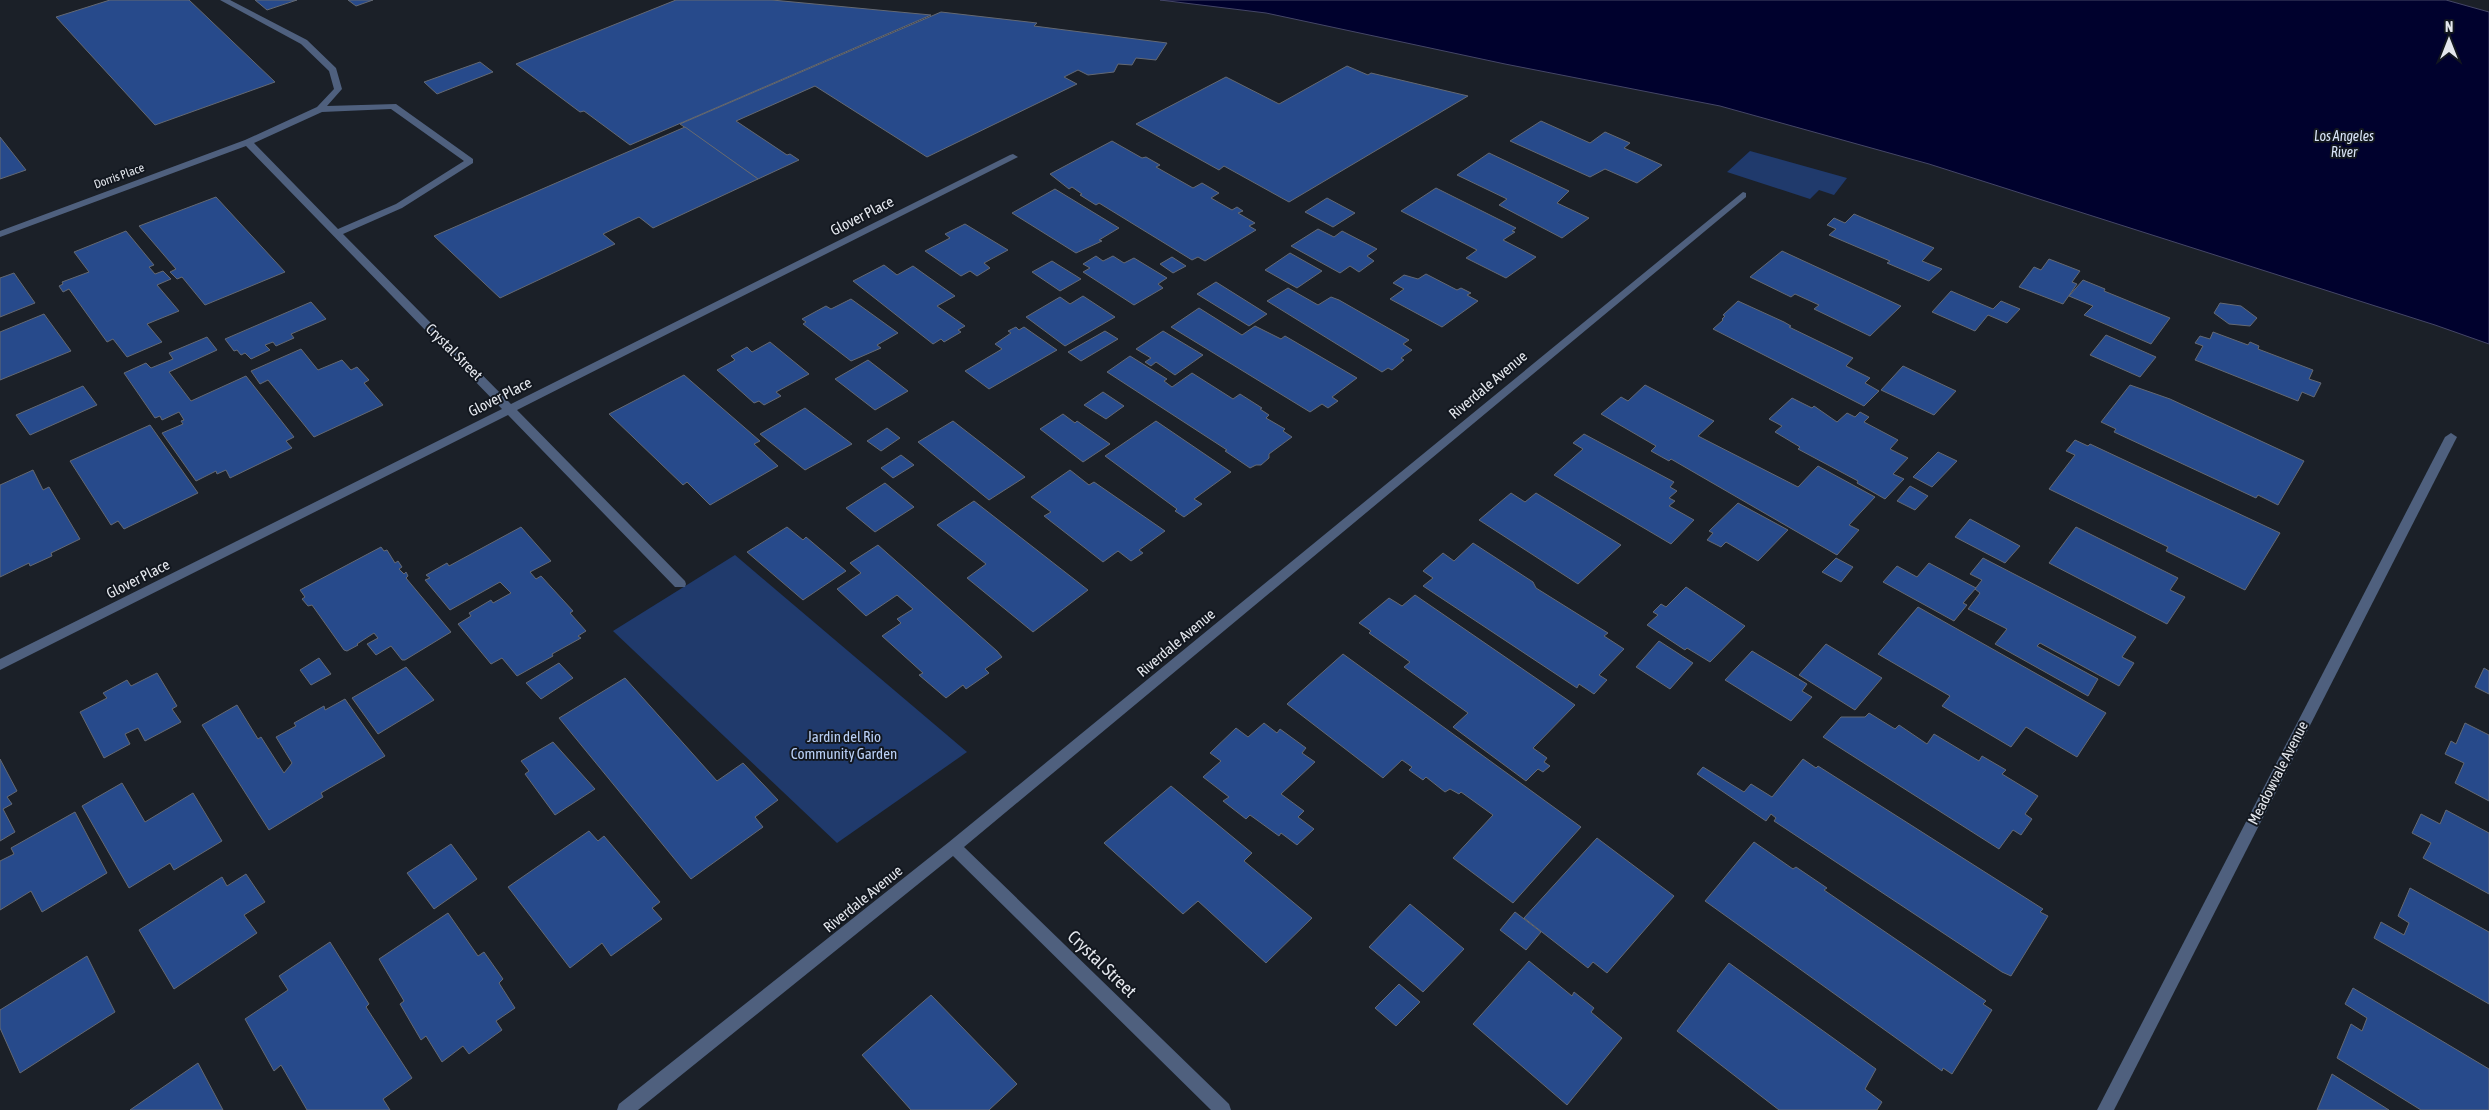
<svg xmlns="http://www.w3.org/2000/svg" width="2489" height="1110" font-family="'Asap Condensed',sans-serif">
	<rect width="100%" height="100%" fill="#1b2028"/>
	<g fill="#203a6c">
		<path d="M1750,151L1847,178L1834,195L1819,190L1810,199L1727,172Z"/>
		<path d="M735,555L967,752L837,843L613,631Z"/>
	</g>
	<path fill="#00012d" stroke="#444667" d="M1160,0H2446L2489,12V344L2435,325L1929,164L1720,106L1505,64L1266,13Z"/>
	<g fill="#274a8b" stroke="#646973">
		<path d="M110,0H189L275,82L155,125L56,17Z"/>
		<path d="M255,0H297L267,10Z"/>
		<path d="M348,0H373L356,6Z"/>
		<path d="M676,0H772L931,15L630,145L584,111L580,112L516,64Z"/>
		<path d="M941,12L1037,23L1034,26L1167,43L1156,60L1136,58L1132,65L1118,64L1114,72L1088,75L1078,70L1064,77L1077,84L927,157L815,86L736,121L787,155L790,154L799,160L758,179L680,124Z"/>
		<path d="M480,62L493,72L437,94L424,82Z"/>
		<path d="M1347,66L1368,75L1371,73L1468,96L1289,202L1224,166L1219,170L1136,124L1226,77L1279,104Z"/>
		<path d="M1541,121L1590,143L1605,132L1630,143L1624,148L1662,165L1637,183L1605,169L1590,177L1510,141Z"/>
		<path d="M685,127L758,179L653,228L639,217L603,234L615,244L500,298L434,236Z"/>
		<path d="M0,137L26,170L0,179Z"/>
		<path d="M1112,141L1142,158L1146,157L1160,165L1156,167L1193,188L1202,183L1219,193L1211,198L1232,210L1237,207L1243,211L1238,213L1255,223L1249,226L1256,230L1205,261L1198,257L1192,260L1099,203L1096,205L1080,195L1082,194L1072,187L1069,189L1050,174Z"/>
		<path d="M1489,153L1569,191L1557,203L1589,218L1562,238L1499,205L1507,199L1457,175Z"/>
		<path d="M1436,188L1516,228L1512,231L1515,232L1503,240L1536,257L1506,278L1466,258L1477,250L1401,211Z"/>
		<path d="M1055,189L1119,228L1099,240L1102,241L1076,253L1012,213Z"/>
		<path d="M216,197L285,272L205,305L182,277L177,279L170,272L176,269L139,226Z"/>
		<path d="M1327,198L1355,213L1333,227L1305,212Z"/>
		<path d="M1854,214L1934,248L1922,261L1942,269L1929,281L1887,263L1890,261L1829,235L1836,229L1827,225L1834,218L1845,223Z"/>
		<path d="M965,224L1008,250L984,263L990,268L977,276L970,271L961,276L925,251L950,238L945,234Z"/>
		<path d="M1318,229L1334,237L1342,231L1377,249L1367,256L1374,261L1359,272L1350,266L1340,273L1291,246Z"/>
		<path d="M126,231L154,265L149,267L155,274L163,271L171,279L157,285L179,311L147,324L162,342L127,357L113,339L107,342L69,289L63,292L59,286L63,284L62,282L89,272L74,252Z"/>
		<path d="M1782,251L1901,306L1870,336L1814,309L1819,305L1795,294L1791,297L1750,277Z"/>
		<path d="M1290,253L1322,271L1297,288L1265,270Z"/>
		<path d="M1096,256L1103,261L1113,256L1124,263L1134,258L1167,278L1158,284L1163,288L1134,305L1083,272L1090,268L1083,264Z"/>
		<path d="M1172,257L1186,266L1173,273L1160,264Z"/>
		<path d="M2049,259L2080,271L2072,282L2077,284L2063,304L2019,287L2034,267L2041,270Z"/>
		<path d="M1052,261L1081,279L1060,291L1032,272Z"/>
		<path d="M884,265L897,275L913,266L955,296L937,306L965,326L958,330L961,332L944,342L941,339L933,344L853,281Z"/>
		<path d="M14,273L35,303L0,317V278Z"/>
		<path d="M1426,274L1457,290L1461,288L1471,293L1467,295L1478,301L1442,327L1390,299L1404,289L1393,283L1404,275L1418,279Z"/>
		<path d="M2083,280L2105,289L2104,291L2170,318L2151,344L2084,315L2093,306L2069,296Z"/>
		<path d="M1216,282L1267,314L1249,326L1197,294Z"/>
		<path d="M1288,288L1318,305L1331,297L1339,300L1409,340L1403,344L1412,350L1401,358L1404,360L1392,370L1388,368L1382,372L1267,301Z"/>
		<path d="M1951,291L1993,309L2001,301L2020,309L2007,323L1988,315L1975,331L1932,312Z"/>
		<path d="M1083,296L1115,317L1065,346L1026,317L1060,297L1070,304Z"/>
		<path d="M851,299L898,333L877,345L881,348L851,361L803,324L806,322L802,319L826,306L831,309Z"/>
		<path d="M1738,301L1784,322L1791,326L1789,327L1853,358L1846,366L1870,378L1865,383L1879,391L1864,406L1713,329L1723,320L1722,319L1725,316L1723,315Z"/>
		<path d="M311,302L326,319L291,334L294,338L276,346L273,342L265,345L270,350L251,359L245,353L241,355L237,350L234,351L225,339Z"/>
		<path d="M2220,303L2241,306L2257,318L2250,326L2229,324L2214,313Z"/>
		<path d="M1199,308L1242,335L1255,326L1281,339L1285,336L1357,378L1332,397L1338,401L1328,408L1322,404L1310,412L1171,327Z"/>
		<path d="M44,314L71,351L0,380V332Z"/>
		<path d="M1016,327L1019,330L1024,327L1057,350L989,389L965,371L1002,349L995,344L1011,333L1008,331Z"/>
		<path d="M1105,331L1118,339L1081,361L1068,352Z"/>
		<path d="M1163,331L1203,355L1175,375L1156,362L1151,366L1145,362L1151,358L1136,349Z"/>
		<path d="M2213,332L2248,345L2250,342L2259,346L2258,349L2313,370L2309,379L2321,383L2314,397L2302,392L2298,401L2195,360L2203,346L2195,343L2200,336L2210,339Z"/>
		<path d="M2106,335L2156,357L2140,377L2090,355Z"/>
		<path d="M207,337L217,350L169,372L191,401L246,376L294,437L286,441L292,448L230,478L226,470L217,474L216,471L196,481L162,433L183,424L181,421L184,420L179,412L162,420L160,416L155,418L124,373L146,363L151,368L173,359L169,353Z"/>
		<path d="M770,342L809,374L776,392L781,396L764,405L759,401L754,403L717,370L735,360L731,356L747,347L752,352Z"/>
		<path d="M301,349L318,370L342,360L351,370L357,367L369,380L364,383L383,405L314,437L268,380L260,384L251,371Z"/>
		<path d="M1130,356L1167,379L1164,381L1172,387L1192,373L1233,399L1240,394L1262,408L1260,409L1269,415L1266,418L1285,429L1283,431L1292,437L1269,454V458L1261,465H1256L1250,468L1225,451L1227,450L1107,372Z"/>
		<path d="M868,360L908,391L875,410L835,379Z"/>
		<path d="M1903,366L1956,391L1934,415L1881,390Z"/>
		<path d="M684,375L760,441L754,444L778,466L710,505L687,482L683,485L609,414Z"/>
		<path d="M1645,385L1714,421L1698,436L1798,487L1818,466L1875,497L1849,525L1859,530L1837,555L1671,459L1669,461L1651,451L1656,446L1601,414L1621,397L1628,401Z"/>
		<path d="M2130,385L2170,399L2304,461L2278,505L2258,495L2256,498L2114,432L2116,429L2101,422Z"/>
		<path d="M83,386L97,405L30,435L16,415Z"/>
		<path d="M1103,392L1124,406L1106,419L1084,405Z"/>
		<path d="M1792,398L1812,408L1814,406L1837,422L1847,413L1855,417L1860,412L1869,417L1864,422L1898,440L1890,449L1908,458L1893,474L1904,479L1885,499L1857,483L1858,481L1798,449L1800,447L1775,432L1782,426L1769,419Z"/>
		<path d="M805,408L852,444L805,470L760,434Z"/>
		<path d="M1063,414L1075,423L1077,421L1110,444L1083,462L1040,429Z"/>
		<path d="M953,421L1025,477L989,500L918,442Z"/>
		<path d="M1156,421L1231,472L1194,499L1202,504L1184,517L1175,511L1177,509L1105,456Z"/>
		<path d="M150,425L198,493L124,529L118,521L111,525L70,461Z"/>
		<path d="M887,428L900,438L881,451L867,441Z"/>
		<path d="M1584,434L1674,482L1670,487L1677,491L1669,498L1675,501L1669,506L1694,520L1671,544L1554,475L1583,449L1573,443Z"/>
		<path d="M2075,440L2088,446L2090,444L2280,533L2245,590L2166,551L2168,547L2049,489L2075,455L2066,451Z"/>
		<path d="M1938,452L1957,461L1932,487L1913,477Z"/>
		<path d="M901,455L914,465L893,478L881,468Z"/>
		<path d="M33,470L43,490L49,487L80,539L51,553L52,556L30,566L29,563L0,577V485Z"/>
		<path d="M1070,470L1089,485L1094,482L1165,531L1139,550L1143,553L1131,561L1118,551L1103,562L1044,516L1051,512L1031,497Z"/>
		<path d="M885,483L914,507L875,532L846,508Z"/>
		<path d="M1910,486L1928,496L1915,510L1897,501Z"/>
		<path d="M1511,493L1525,502L1536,493L1621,545L1578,584L1479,520Z"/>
		<path d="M974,501L1088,590L1033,632L967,578L986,564L937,525Z"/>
		<path d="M1738,503L1788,530L1758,561L1726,542L1721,547L1707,540L1713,533L1709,531Z"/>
		<path d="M1970,519L2020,546L2005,563L1955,537Z"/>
		<path d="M521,527L551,561L530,572L536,579L541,576L573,611L570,613L586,631L578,636L581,638L552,654L553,656L517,676L502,658L491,664L458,624L471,616L469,613L491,600L493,603L511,593L500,582L450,610L425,580L430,578L426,575L447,563L449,566Z"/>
		<path d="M787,527L803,540L806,537L846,571L803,600L747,552Z"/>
		<path d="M2076,527L2178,578L2170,590L2185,597L2167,624L2049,563Z"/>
		<path d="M1473,543L1533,582L1536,588L1608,633L1604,636L1624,649L1599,675L1607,680L1594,694L1579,684L1577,688L1423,586L1433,578L1423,571L1443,553L1454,561Z"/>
		<path d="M878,545L997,651L1002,657L985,669L989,673L966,689L963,685L946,698L919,675L923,673L882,636L901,623L897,619L913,609L897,595L866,616L837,589L861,573L850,563Z"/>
		<path d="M381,547L384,551L387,550L395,563L398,561L402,567L399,569L404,574L406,572L408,576L406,578L451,632L405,660H402L391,646L376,655L367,644L378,638L374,633L357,644L358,645L347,651L344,650L312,605L308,606L302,599L305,597L300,590Z"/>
		<path d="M1836,558L1853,567L1841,582L1822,572Z"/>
		<path d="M1983,558L2136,637L2122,657L2134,663L2119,686L2040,643L2037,646L2098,679L2088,696L1995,644L2007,629L1968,609L1980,593L1975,589L1982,580L1970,574Z"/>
		<path d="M1929,563L1976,588L1963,603L1967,605L1954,621L1883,582L1897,566L1917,577Z"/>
		<path d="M1686,587L1745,626L1710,662L1687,648L1685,650L1647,625L1658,615L1653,612L1661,604L1666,607Z"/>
		<path d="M1415,595L1575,705L1533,748L1547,758L1544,762L1550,766L1543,772L1538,769L1526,781L1453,727L1468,713L1404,667L1410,662L1369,633L1371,631L1359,623L1389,598L1402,606Z"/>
		<path d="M1918,607L2106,713L2077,757L2026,727L2011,747L1942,706L1950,696L1878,654Z"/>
		<path d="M1659,641L1693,663L1670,689L1636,667Z"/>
		<path d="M1826,644L1882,678L1855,710L1799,675Z"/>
		<path d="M1752,651L1807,684L1802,691L1812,697L1791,721L1725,680Z"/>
		<path d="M1343,654L1581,827L1513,903L1453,858L1493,815L1461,792L1459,794L1450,789L1445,792L1426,777L1423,780L1409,770L1412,767L1402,760L1383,778L1287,704Z"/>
		<path d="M319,658L331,674L311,685L300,670Z"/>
		<path d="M559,663L573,678L541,699L526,683Z"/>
		<path d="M406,667L434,700L378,734L352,698Z"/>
		<path d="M2484,668L2489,671V694L2475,687Z"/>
		<path d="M157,673L177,706L172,709L181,722L145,741L138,728L125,734L130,744L104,758L80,712L107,698L103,693L127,680L131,686Z"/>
		<path d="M625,678L717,781L743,763L778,800L755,817L763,827L691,879L559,718Z"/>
		<path d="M345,699L385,756L321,793L323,797L269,830L202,725L237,705L258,739L261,737L284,773L292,763L276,737L296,726L294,723L324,706L325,710Z"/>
		<path d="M1869,713L1895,729L1899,725L1927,744L1934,734L1979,761L1982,756L2006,770L2002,774L2038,796L2025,814L2032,819L2021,835L2013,830L1999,849L1823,737L1841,717H1865Z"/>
		<path d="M1264,723L1277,733L1280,729L1306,748L1302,753L1315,762L1281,794L1304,811L1298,817L1314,829L1297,845L1281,833L1279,836L1250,815L1246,819L1223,801L1229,797L1203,777L1221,761L1210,753L1236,728L1248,737Z"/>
		<path d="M2465,723L2489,735V801L2455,783L2464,763L2445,754L2451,741L2456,744Z"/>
		<path d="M553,742L595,789L555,815L525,774L529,771L521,761Z"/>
		<path d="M0,759L17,791L7,797L12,804L3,809L15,832L0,841Z"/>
		<path d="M1803,759L1816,768L1818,766L2043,909L2040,912L2048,916L2011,976L2002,972L1774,821L1776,818L1771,814L1766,821L1697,774L1703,767L1744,792L1751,784L1772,797Z"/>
		<path d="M122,783L145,822L193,793L222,841L174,870L170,863L129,888L82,806Z"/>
		<path d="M1171,786L1252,853L1244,861L1312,918L1266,963L1198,901L1183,914L1104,843Z"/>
		<path d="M2446,810L2489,833V894L2423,858L2431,843L2412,833L2421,814L2440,824Z"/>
		<path d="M75,812L107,873L42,912L31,891L0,910V861L14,854L11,848Z"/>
		<path d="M589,831L598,841L604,836L660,902L652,908L662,919L611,956L602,943L570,968L508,887Z"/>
		<path d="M1597,838L1674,896L1607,973L1593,962L1588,968L1524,918Z"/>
		<path d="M1754,842L1793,869L1796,867L1827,888L1824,890L1986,1001L1983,1004L1992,1010L1952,1074L1943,1068L1942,1071L1705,901Z"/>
		<path d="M451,844L477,879L434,909L407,873Z"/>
		<path d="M246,874L265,902L244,915L257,933L174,989L139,930L222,877L227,886Z"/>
		<path d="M2410,888L2489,932V1004L2374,938L2381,922L2404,935L2409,923L2398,916Z"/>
		<path d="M1410,904L1464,949L1423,992L1369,947Z"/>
		<path d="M1515,912L1541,932L1526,950L1500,930Z"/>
		<path d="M448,913L478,956L484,952L503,979L499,983L515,1008L496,1021L502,1030L469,1054L463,1046L442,1062L426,1036L421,1040L400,1004L404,1001L379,959Z"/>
		<path d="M330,942L369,1004L366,1007L412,1078L383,1099L390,1110H307L281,1065L274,1071L245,1019L288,990L279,976Z"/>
		<path d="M87,956L115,1012L20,1073L0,1028V1010Z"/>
		<path d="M1529,961L1572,996L1574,992L1594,1008L1591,1012L1622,1038L1567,1105L1473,1024Z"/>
		<path d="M1729,963L1876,1069L1865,1089L1882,1102L1877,1110H1779L1677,1031Z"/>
		<path d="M1399,984L1420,1002L1396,1026L1375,1008Z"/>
		<path d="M2353,988L2489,1069V1110H2421L2337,1058L2351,1024L2362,1031L2367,1018L2345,1004Z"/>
		<path d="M931,995L1017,1084L989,1110H911L862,1055Z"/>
		<path d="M198,1063L223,1110H130Z"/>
		<path d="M2332,1074L2389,1110H2317Z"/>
	</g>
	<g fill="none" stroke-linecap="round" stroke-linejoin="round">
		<g fill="#4f607e" fill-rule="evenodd">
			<path d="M220,0H230L307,40L336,68L342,89L327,106L396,104L473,159V163L402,208L343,234L511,404L1010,155L1013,154L1018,157L517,410L685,581L686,584L685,587H675L508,415L0,670V659L502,409L246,146L0,237V231L245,140L317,107L334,89L329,71L301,44ZM391,109L464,161L396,204L338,229L254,143L322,112Z"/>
			<path d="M1743,192L1746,193V197L964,847L1229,1104L1231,1110H1211L953,856L638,1110H617L619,1104L949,842Z"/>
			<path d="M2451,433L2457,437L2114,1110H2097L2445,437Z"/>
		</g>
	</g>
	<g text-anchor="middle" stroke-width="4" stroke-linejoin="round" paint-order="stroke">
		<g font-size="12" fill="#e4e7ed" stroke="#12171f">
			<text transform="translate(119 176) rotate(-20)" y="4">Dorris Place</text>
		</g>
		<g font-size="14" font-style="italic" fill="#d9e4f7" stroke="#12171f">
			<text x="2344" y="141">Los Angeles<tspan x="2344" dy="16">River</tspan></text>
		</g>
		<g font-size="15" fill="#e4e7ed" stroke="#12171f">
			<text transform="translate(862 216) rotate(-27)" y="5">Glover Place</text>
			<text transform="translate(454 352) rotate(45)" y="5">Crystal Street</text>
			<text transform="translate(1488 385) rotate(-40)" y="5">Riverdale Avenue</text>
			<text transform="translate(500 397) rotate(-27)" y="5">Glover Place</text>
			<text transform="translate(138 579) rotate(-27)" y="5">Glover Place</text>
			<text transform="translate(1176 643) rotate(-40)" y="5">Riverdale Avenue</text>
			<text transform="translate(2278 773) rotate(-63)" y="5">Meadowvale Avenue</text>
			<text transform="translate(863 899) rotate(-39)" y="5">Riverdale Avenue</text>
		</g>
		<g font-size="15" fill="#bad0f6" stroke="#12171f">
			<text x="844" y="742">Jardin del Rio<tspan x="844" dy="17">Community Garden</tspan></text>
		</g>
		<g font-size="18" fill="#e4e7ed" stroke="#12171f">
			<text transform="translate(1102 964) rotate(44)" y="6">Crystal Street</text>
		</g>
	</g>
	<g transform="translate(2449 40)" stroke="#12171f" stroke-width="4" paint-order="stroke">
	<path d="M0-4L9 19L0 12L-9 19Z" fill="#e4e7ed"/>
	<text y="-8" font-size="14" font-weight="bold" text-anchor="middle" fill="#e4e7ed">N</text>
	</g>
</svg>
